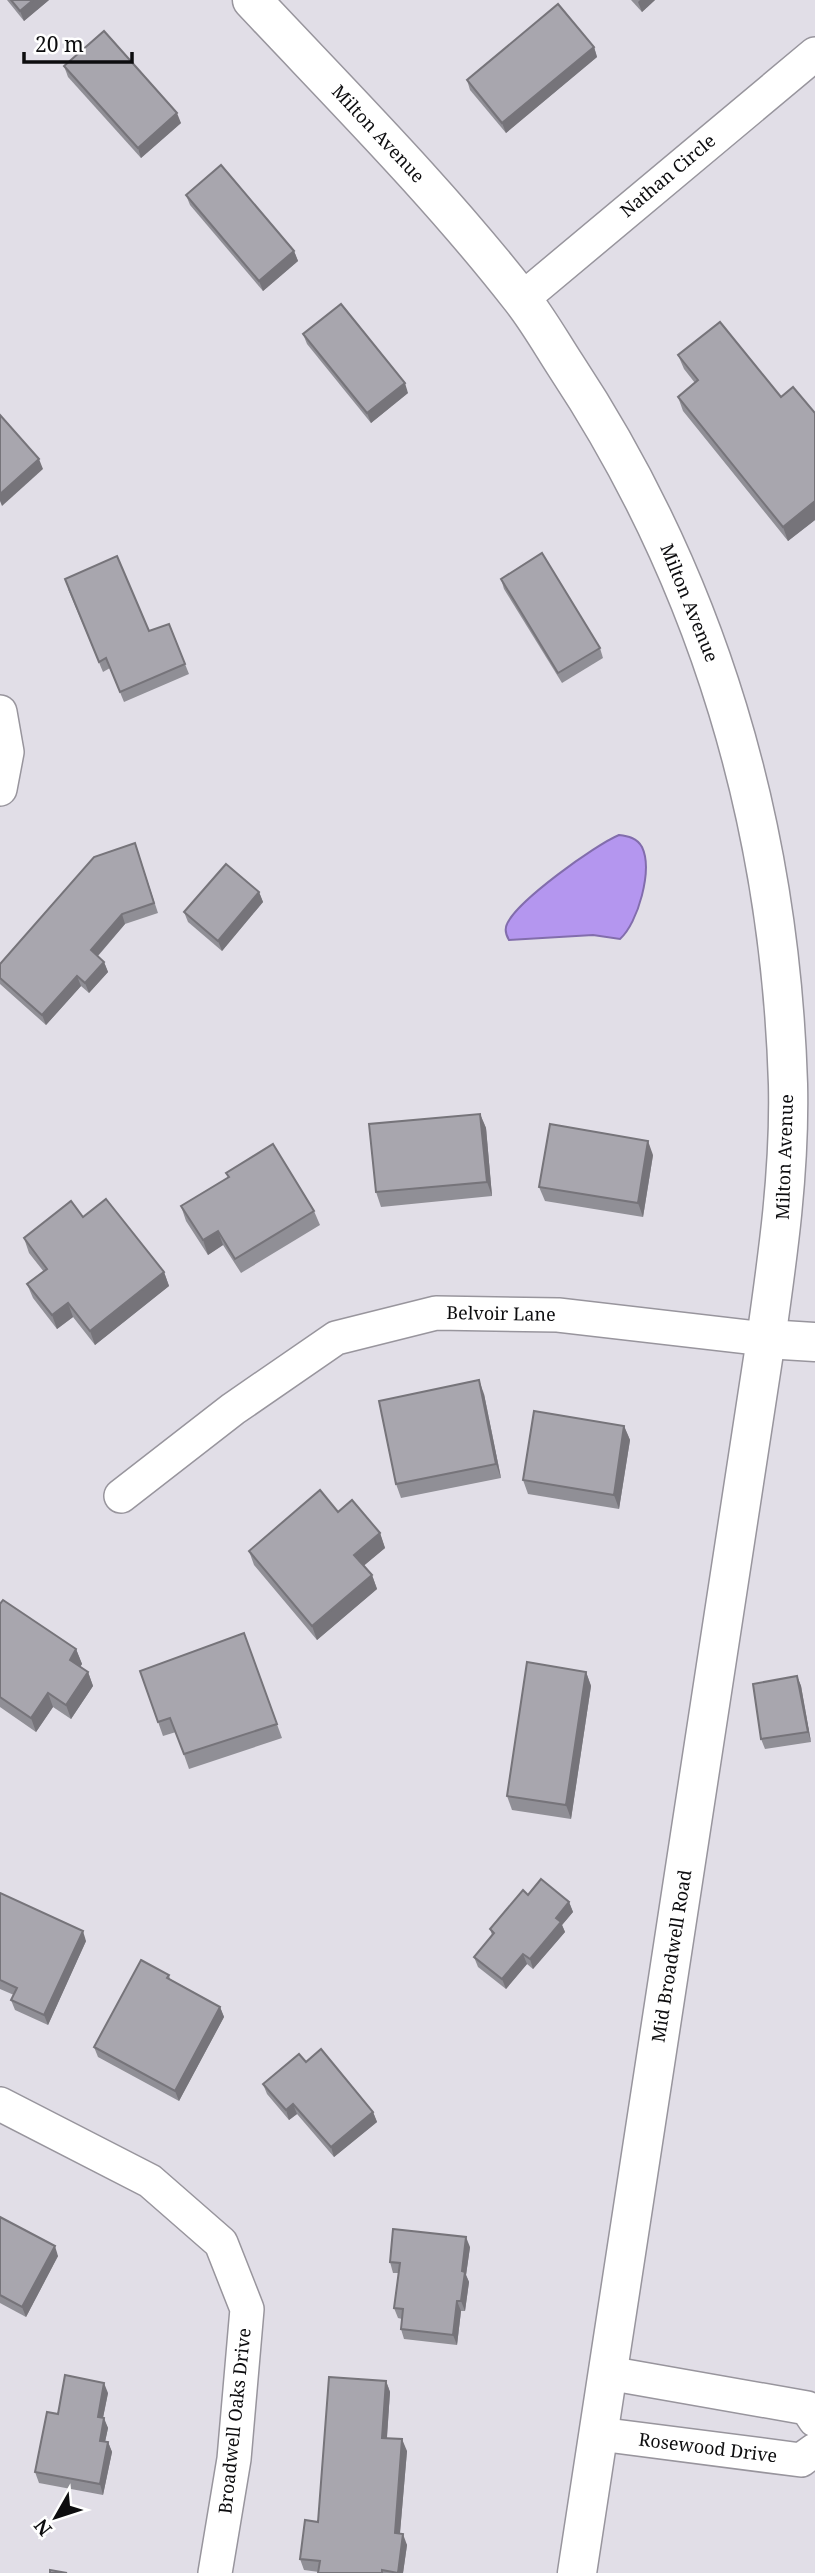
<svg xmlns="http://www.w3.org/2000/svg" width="815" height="2573" font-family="'Noto Serif',serif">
	<rect width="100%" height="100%" fill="#e1dee7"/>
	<path fill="#b496ef" stroke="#826dac" stroke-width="2" d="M619,835C628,836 637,838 642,847C653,870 638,923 620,939L593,935L509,940C506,935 504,930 507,924C517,901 595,845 619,835Z"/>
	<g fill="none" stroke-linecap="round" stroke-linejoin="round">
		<defs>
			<g id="street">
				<path d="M522,299L815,54"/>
				<path d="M0,712L7,752L0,789"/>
				<path d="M121,1496L233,1409L336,1338L436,1313L558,1315L766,1339"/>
				<path d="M0,2104L150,2181L221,2243L247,2309L234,2459L215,2573"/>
				<path d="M608,2373L807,2408L815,2420"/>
				<path d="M599,2434L801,2460L815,2450"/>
			</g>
			<g id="secondary">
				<path d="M252,0C343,97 438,192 520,297C537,318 551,343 566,366C709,582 780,826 788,1084C790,1170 778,1255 766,1339L577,2573"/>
				<path d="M766,1339L815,1342"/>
			</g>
		</defs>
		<use href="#street" stroke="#98959d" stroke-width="36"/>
		<use href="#secondary" stroke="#98959d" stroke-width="41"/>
		<use href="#street" stroke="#fff" stroke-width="33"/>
		<use href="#secondary" stroke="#fff" stroke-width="38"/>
	</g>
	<g fill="#908f96">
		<path d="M7,0H49L24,21Z"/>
		<path d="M631,0H655L642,12Z"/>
		<path d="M594,47L597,57L506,133L470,90L467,80Z"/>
		<path d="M64,66L181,123L141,158L68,77Z"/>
		<path d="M186,195L294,251L298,261L263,291L190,205Z"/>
		<path d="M303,334L408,393L371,423L307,344Z"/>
		<path d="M678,355L781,397L815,413V520L788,541L683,411L678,397L695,383L684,369Z"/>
		<path d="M501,579L600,648L603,658L562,683L504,589Z"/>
		<path d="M68,589L149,631L169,624L189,674L124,702L110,668L103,672Z"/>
		<path d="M135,843L158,913L125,924L98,956L104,962L108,972L89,993L81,986L46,1025L0,984V964Z"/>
		<path d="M259,892L263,902L222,951L188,922L184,912Z"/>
		<path d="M480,1114L486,1128L492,1196L381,1207L376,1192Z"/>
		<path d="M653,1155L643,1217L545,1201L539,1187Z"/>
		<path d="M226,1173L314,1211L320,1225L241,1273L223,1245L208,1255L186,1221L181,1206L228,1178Z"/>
		<path d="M83,1217L164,1272L169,1286L95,1345L73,1317L57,1329L33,1298L27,1284L44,1272L29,1253L24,1238Z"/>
		<path d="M484,1394L501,1478L401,1498L396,1484Z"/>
		<path d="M624,1426L630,1440L619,1509L528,1494L523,1480Z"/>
		<path d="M338,1512L380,1533L385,1548L364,1565L372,1575L377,1589L317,1640L254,1565L249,1551Z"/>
		<path d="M0,1604L76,1649L82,1664L80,1667L88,1672L93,1686L71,1719L53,1707L36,1732L0,1707Z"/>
		<path d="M244,1633L282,1738L189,1769L176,1732L163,1736L140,1671Z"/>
		<path d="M586,1672L591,1686L571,1819L512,1810L507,1796Z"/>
		<path d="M797,1676L801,1686L811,1742L765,1749L761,1739Z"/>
		<path d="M0,1893L86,1941L48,2025L15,2010L11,2000L14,1995L0,1989Z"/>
		<path d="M569,1902L573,1912L562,1925L565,1932L533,1969L527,1964L506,1989L478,1967L474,1957L492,1935L490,1929Z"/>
		<path d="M169,1975L170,1979L220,2007L224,2017L179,2101L98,2057L94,2047Z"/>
		<path d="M306,2062L373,2112L377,2122L334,2157L297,2114L289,2120L267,2094L263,2084Z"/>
		<path d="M0,2217L58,2256L26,2317L0,2303Z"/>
		<path d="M470,2247L466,2275L469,2282L465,2311H461L457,2345L404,2339L401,2329L402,2319L398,2318L394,2308L399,2273H393L390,2262Z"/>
		<path d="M386,2381L390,2392L387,2438L407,2451L400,2533L407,2545L403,2573H318L319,2572L304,2570L300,2559Z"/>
		<path d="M108,2393L103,2418L108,2428L105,2442H108L112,2452L103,2495L39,2483L35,2472L58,2414Z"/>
	</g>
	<g fill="#76747a">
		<path d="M33,0H49L24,21L20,11Z"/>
		<path d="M640,0H655L642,12L638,2Z"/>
		<path d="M594,47L597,57L506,133L502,123Z"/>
		<path d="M177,113L181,123L141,158L138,148Z"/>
		<path d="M294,251L298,261L263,291L259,281Z"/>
		<path d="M405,383L408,393L371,423L367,413Z"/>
		<path d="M39,459L43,469L2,506L0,501V494Z"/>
		<path d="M815,501V520L788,541L783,527Z"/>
		<path d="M259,892L263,902L222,951L218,941Z"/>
		<path d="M122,914L125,924L94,960L91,950Z"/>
		<path d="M104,962L108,972L89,993L85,983Z"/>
		<path d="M77,976L81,986L46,1025L42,1015Z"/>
		<path d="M480,1114L486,1128L492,1196L487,1182Z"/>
		<path d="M648,1141L653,1155L643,1217L638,1203Z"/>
		<path d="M218,1231L223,1245L208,1255L203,1240Z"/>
		<path d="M164,1272L169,1286L95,1345L90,1331Z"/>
		<path d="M68,1303L73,1317L57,1329L52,1315Z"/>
		<path d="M479,1380L484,1394L501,1478L496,1464Z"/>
		<path d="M624,1426L630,1440L619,1509L614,1495Z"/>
		<path d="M380,1533L385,1548L360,1569L354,1555Z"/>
		<path d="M372,1575L377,1589L317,1640L312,1626Z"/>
		<path d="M76,1649L82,1664L75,1674L70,1660Z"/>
		<path d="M88,1672L93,1686L71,1719L66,1705Z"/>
		<path d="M586,1672L591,1686L571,1819L566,1805Z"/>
		<path d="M797,1676L801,1686L811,1742L808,1732Z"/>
		<path d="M48,1693L53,1707L36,1732L31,1718Z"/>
		<path d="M569,1902L573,1912L562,1925L565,1932L533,1969L530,1959L556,1918Z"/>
		<path d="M83,1931L86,1941L48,2025L44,2015Z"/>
		<path d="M523,1954L527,1964L506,1989L502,1979Z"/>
		<path d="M220,2007L224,2017L179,2101L175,2091Z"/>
		<path d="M293,2104L297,2114L289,2120L286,2110Z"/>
		<path d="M373,2112L377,2122L334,2157L331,2147Z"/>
		<path d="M466,2237L470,2247L466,2275L469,2282L465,2311L461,2301L462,2271Z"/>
		<path d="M55,2246L58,2256L26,2317L22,2307Z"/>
		<path d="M457,2301L461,2311L457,2345L453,2335Z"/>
		<path d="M386,2381L390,2392L386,2449L382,2438Z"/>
		<path d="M104,2383L108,2393L101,2427L98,2417Z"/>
		<path d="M104,2418L108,2428L103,2451L100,2441Z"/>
		<path d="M402,2439L407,2451L399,2544L395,2533Z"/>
		<path d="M108,2442L112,2452L103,2495L100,2484Z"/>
		<path d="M403,2534L407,2545L403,2573H398Z"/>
	</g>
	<g fill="#a8a6ae" stroke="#76747a" stroke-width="2">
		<path d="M11,0H33L20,11Z"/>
		<path d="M558,4L594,47L502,123L467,80Z"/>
		<path d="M104,31L177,113L138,148L64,66Z"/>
		<path d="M221,165L294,251L259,281L186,195Z"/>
		<path d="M341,304L405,383L367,413L303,334Z"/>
		<path d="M720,322L781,397L793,387L815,413V501L783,527L678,397L698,380L678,355Z"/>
		<path d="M0,415L39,459L0,494Z"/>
		<path d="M542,553L600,648L558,673L501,579Z"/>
		<path d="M117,556L149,631L169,624L185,664L120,692L106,658L99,662L65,579Z"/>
		<path d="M135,843L154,903L122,914L91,950L104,962L85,983L77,976L42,1015L0,978V964L94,857Z"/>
		<path d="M226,864L259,892L218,941L184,912Z"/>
		<path d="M480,1114L487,1182L376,1192L369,1124Z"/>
		<path d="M550,1124L648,1141L638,1203L539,1187Z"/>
		<path d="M273,1144L314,1211L235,1259L218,1231L203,1240L181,1206L229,1177L226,1173Z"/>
		<path d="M106,1199L164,1272L90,1331L68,1303L52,1315L27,1284L47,1269L24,1238L71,1201L83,1217Z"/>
		<path d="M479,1380L496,1464L396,1484L379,1401Z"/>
		<path d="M534,1411L624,1426L614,1495L523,1480Z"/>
		<path d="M320,1490L338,1512L352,1500L380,1533L354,1555L372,1575L312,1626L249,1551Z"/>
		<path d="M3,1600L76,1649L70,1660L88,1672L66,1705L48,1693L31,1718L0,1697V1604Z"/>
		<path d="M244,1633L277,1724L184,1754L170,1718L158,1722L140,1671Z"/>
		<path d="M527,1662L586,1672L566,1805L507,1796Z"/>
		<path d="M797,1676L808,1732L761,1739L753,1684Z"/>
		<path d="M541,1879L569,1902L556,1918L561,1922L530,1959L523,1954L502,1979L474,1957L494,1933L490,1929L523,1890L528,1895Z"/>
		<path d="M0,1893L83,1931L44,2015L11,2000L17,1988L0,1980Z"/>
		<path d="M141,1960L169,1975L167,1978L220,2007L175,2091L94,2047Z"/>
		<path d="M321,2049L373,2112L331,2147L293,2104L286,2110L263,2084L299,2054L306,2062Z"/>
		<path d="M0,2217L55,2246L22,2307L0,2295Z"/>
		<path d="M393,2229L466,2237L462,2271L465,2272L461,2301H457L453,2335L401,2329L403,2309L394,2308L400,2263L390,2262Z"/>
		<path d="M65,2375L104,2383L98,2417L104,2418L100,2441L108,2442L100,2484L35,2472L47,2412L58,2414Z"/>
		<path d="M329,2377L386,2381L382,2438L402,2439L395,2533L403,2534L398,2573L382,2570V2573H318L320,2561L300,2559L305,2520L318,2522Z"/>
		<path d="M50,2570L67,2573H50Z"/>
	</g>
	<g text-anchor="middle" stroke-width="5" stroke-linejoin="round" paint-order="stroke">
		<g font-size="18" fill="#0d0d0f" stroke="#fff">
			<text transform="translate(378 134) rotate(47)" y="6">Milton Avenue</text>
			<text transform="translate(668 176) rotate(-40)" y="6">Nathan Circle</text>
			<text transform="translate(689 603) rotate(68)" y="6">Milton Avenue</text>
			<text transform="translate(785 1157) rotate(-88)" y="6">Milton Avenue</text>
			<text transform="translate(501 1314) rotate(1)" y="6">Belvoir Lane</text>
			<text transform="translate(672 1956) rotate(-81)" y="6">Mid Broadwell Road</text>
			<text transform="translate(235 2421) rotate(-84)" y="6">Broadwell Oaks Drive</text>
			<text transform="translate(708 2448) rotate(7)" y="6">Rosewood Drive</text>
		</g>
	</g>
	<g transform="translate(56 2517) rotate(231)" stroke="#ffffff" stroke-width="5" paint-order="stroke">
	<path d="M0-5L12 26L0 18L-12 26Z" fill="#0d0d0f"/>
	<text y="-10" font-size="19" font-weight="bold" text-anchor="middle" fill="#0d0d0f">N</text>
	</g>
	<path d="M24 52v10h108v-10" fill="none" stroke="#0d0d0f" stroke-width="3.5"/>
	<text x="35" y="52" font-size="21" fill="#0d0d0f" stroke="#ffffff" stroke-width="5" paint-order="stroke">20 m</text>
</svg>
